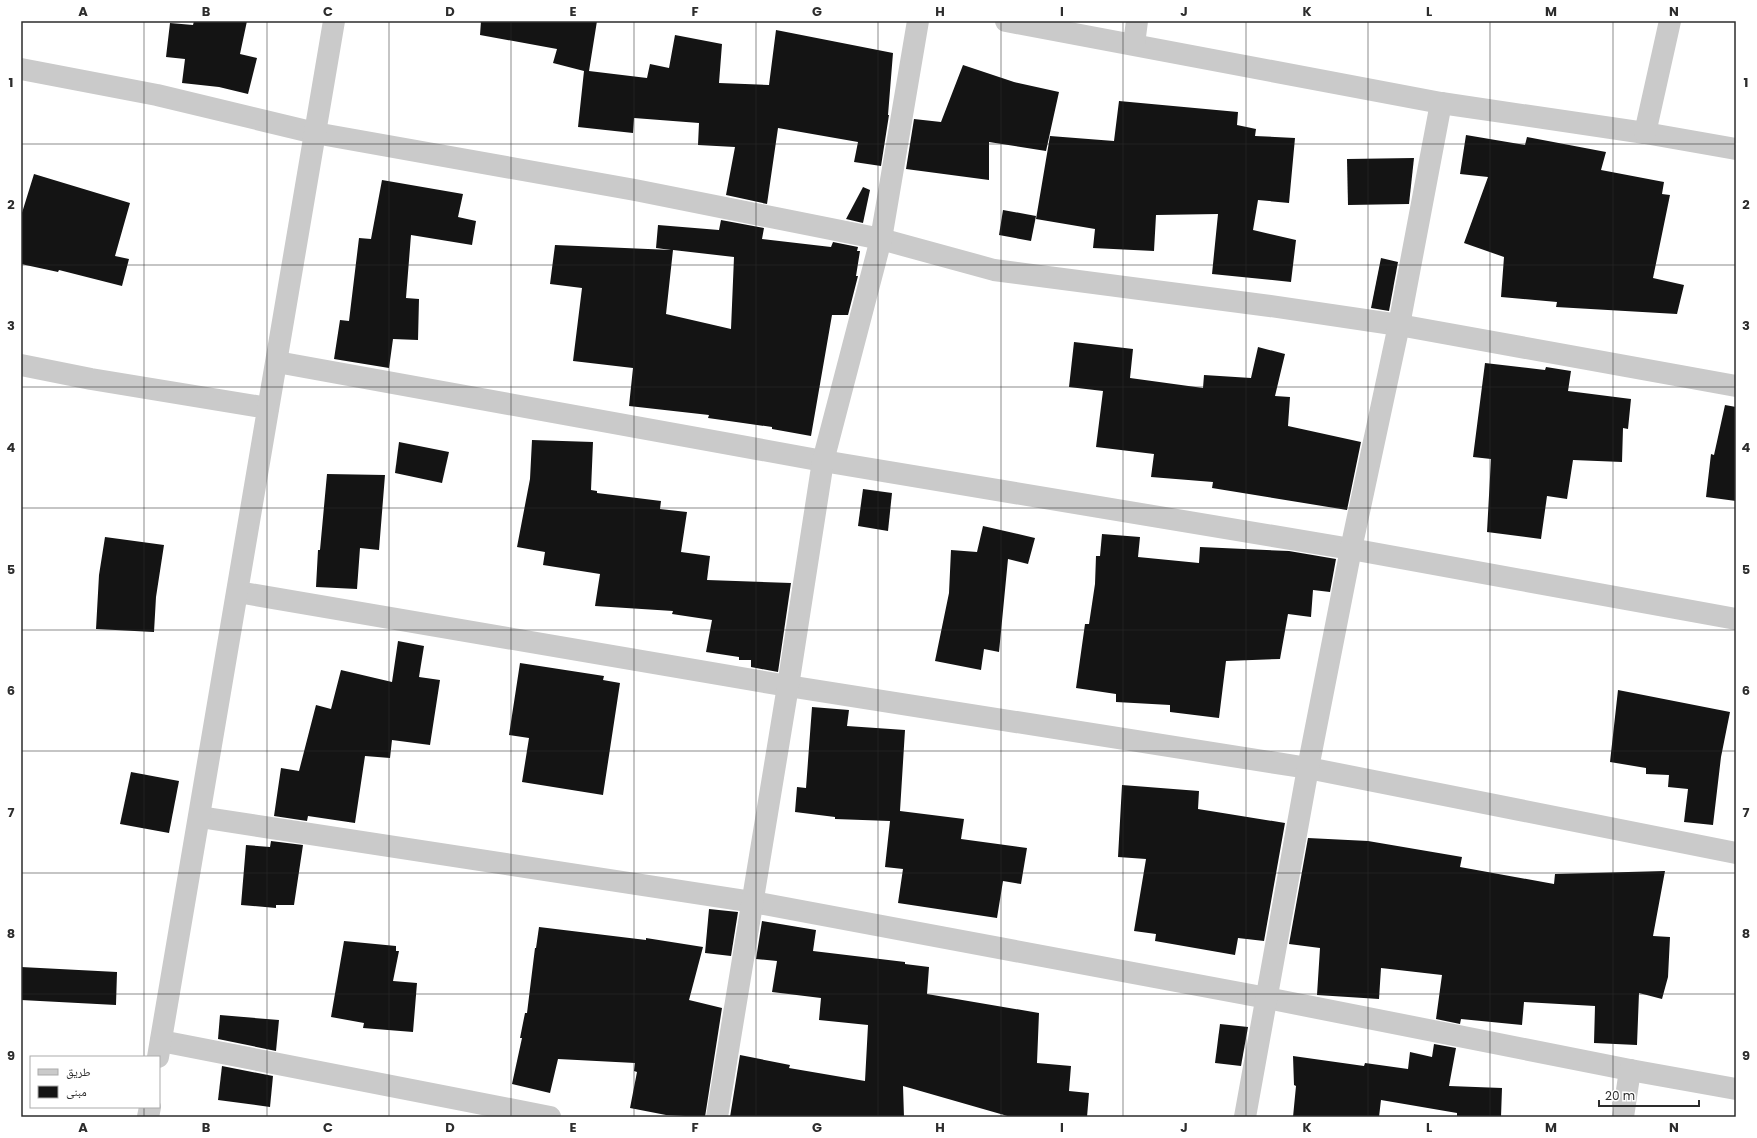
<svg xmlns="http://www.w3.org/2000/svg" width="1757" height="1138" font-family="Poppins,'Noto Naskh Arabic',sans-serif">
	<rect width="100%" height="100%" fill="#fff"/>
	<g fill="#141414" fill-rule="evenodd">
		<path d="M194,21H247L240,54L257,58L248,94L219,87L182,83L185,59L166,57L170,23L193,25Z"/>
		<path d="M481,21H597L589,71L647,78L650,64L669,68L675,35L722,44L719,83L769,85L776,30L893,53L888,115H889L881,166L854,162L858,142L778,128L767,204L726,195L735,147L698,145L699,123L634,118L633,133L578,127L584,71L553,63L557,49L480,35Z"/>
		<path d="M963,65L1014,82L1059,92L1046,151L989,142V180L906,169L914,119L941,122Z"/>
		<path d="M1119,101L1238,112L1237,125L1256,129L1255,136L1295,138L1289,203L1258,200L1253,230L1296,240L1291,282L1212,274L1218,214L1156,215L1154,251L1093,248L1095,229L1036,219L1050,136L1114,141Z"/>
		<path d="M1466,135L1525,145L1527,137L1606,152L1601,170L1664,182L1662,194L1670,195L1653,278L1684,285L1677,314L1556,307L1557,302L1501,297L1504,257L1464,243L1488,177L1460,174Z"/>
		<path d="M1414,158L1409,204L1348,205L1347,159Z"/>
		<path d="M34,174L130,203L115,256L129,259L122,286L59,270L58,272L21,264V216Z"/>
		<path d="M382,180L463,194L458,217L476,221L472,245L411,235L406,298L419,299L418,340L393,339L389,368L334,359L340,320L349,321L359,238L371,239Z"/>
		<path d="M863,187L870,190L863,223L846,219Z"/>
		<path d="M1003,210L1036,216L1031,241L999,235Z"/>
		<path d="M721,220L764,228L762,239L831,247L833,242L858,247L857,251H860L856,276H858L848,315H832L811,436L772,429V427L708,418L709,415L629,406L633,368L573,361L582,288L550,284L555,245L671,250L656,248L658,225L719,230ZM673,250L734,257L731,329L666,314Z"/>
		<path d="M1381,258L1398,262L1389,311L1371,308Z"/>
		<path d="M1074,342L1133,349L1130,378L1203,388L1204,375L1251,378L1258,347L1285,354L1275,396L1290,397L1288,426L1361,442L1347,510L1212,488L1213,482L1151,477L1154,454L1096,447L1103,391L1069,387Z"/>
		<path d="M1485,363L1545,370L1546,367L1571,371L1568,391L1631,399L1628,429L1623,428L1622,462L1573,460L1567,499L1547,496L1541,539L1487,532L1491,459L1473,457Z"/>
		<path d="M1725,405L1736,407V501L1706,497L1711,454L1714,455Z"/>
		<path d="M532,440L593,442L591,490L597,491V493L661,501L660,509L687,512L681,552L710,556L707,580L791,583L778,672L751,667V660H739V657L706,652L712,620L672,614L673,611L595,606L600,574L543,565L545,552L517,547L530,479Z"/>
		<path d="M399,442L449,452L442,483L395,473Z"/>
		<path d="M327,474L385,475L379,550L360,548L357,589L316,587L318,550H320Z"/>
		<path d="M863,489L892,493L888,531L858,526Z"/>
		<path d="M983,526L1035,538L1028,564L1008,559L999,652L984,649L981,670L935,661L949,593L951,550L977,552Z"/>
		<path d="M1102,534L1140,537L1138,557L1199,563L1200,547L1289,551L1336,559L1330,592L1313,590L1311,617L1288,614L1280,659L1226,661L1219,718L1170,712V705L1116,702V694L1076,688L1085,624H1089L1095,584L1096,556H1100Z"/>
		<path d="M105,537L164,545L156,597L154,632L96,629L99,575Z"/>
		<path d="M398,641L424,646L419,677L440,680L430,745L392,740L390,758L365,756L355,823L308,816L307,821L274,816L281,768L299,771L316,705L331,709L341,670L392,682Z"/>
		<path d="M520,663L604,676L603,680L620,683L603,795L522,782L529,738L509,735Z"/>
		<path d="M1618,690L1730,712L1721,757L1713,825L1684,822L1688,789L1668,787L1669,775L1646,774V768L1610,762Z"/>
		<path d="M812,707L849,710L847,726L905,730L900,811L964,819L961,839L1027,848L1021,884L1003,881L997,918L898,903L903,869L885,867L890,821L835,819V817L795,812L797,787L806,788Z"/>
		<path d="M131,772L179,781L169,833L120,824Z"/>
		<path d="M1122,785L1199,791L1198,809L1285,823L1264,941L1238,938L1235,955L1155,941L1156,934L1134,931L1146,859L1118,857Z"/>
		<path d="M1308,838L1368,841L1462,857L1460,867L1554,884L1555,874L1665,871L1653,936L1670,937L1668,977L1662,999L1639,993L1637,1045L1594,1043L1595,1006L1524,1002L1522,1025L1461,1019L1460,1024L1436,1019L1442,975L1381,968L1379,999L1317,995L1320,948L1289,944Z"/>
		<path d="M271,841L303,845L294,905H276V908L241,905L246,845L270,847Z"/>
		<path d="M709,909L738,912L731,956L705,953Z"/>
		<path d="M762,921L816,930L813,951L905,962V964L929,967L927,994L1039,1013L1037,1063L1071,1066L1069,1091L1089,1093L1087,1117H1011L903,1086L904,1117H730L740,1055L790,1065L789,1068L865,1081L868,1025L819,1020L821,998L772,992L777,961L756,959Z"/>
		<path d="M539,927L646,940V938L703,947L689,1000L722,1008L705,1117L666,1115L630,1108L637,1072L634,1071L635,1063L558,1059L550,1093L512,1084L522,1038H520L525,1013H527L535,948H536Z"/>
		<path d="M344,941L396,946V951H399L393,981L417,983L413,1032L363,1028L364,1023L331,1017Z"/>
		<path d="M21,967L117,972L116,1005L21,1000Z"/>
		<path d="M220,1015L279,1020L276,1051L218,1039Z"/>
		<path d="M1220,1024L1248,1027L1241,1066L1215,1063Z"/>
		<path d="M1434,1044L1456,1048L1449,1086L1502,1088L1501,1117H1457V1113L1381,1100L1379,1117H1293L1296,1086L1294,1085L1293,1056L1364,1066L1365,1063L1408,1069L1410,1052L1432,1057Z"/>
		<path d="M222,1066L273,1076L270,1107L218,1100Z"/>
	</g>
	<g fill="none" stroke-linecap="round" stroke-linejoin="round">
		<g stroke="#cacaca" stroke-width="22">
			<path d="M1006,21L1441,103L1645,133L1736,149"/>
			<path d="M1134,44L1137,21"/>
			<path d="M21,69L157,95L315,133L635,190L881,239L994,270L1270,306L1399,325L1736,386"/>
			<path d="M1645,133L1670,21"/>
			<path d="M277,362L823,461L1351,549L1736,619"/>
			<path d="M21,365L91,379L268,408"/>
			<path d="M238,592L788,686L1308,768L1736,853"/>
			<path d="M200,817L753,902L1267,998L1630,1070L1736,1089"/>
			<path d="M161,1041L550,1117"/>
			<path d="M717,1117L788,686L823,461L881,239L918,21"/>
			<path d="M1245,1117L1308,768L1351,549L1399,325L1441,103"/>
			<path d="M1623,1117L1630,1070"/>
		</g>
		<g stroke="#cacaca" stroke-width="22">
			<path d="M158,1057L334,21"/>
			<path d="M148,1117L150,1107"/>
		</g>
	</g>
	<path fill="none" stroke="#2d2d2d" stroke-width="1" stroke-opacity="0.55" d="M144,21V1057M267,21V1117M389,21V1117M511,21V1117M634,21V1117M756,21V1117M878,21V1117M1001,21V1117M1123,21V1117M1246,21V1117M1368,21V1117M1490,21V1117M1613,21V1117M21,144H1736M21,265H1736M21,387H1736M21,508H1736M21,630H1736M21,751H1736M21,873H1736M21,994H1736M144,1107V1117"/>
	<rect width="1757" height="1138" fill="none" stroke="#ffffff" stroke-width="44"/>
	<rect x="30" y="1056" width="130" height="52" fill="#ffffff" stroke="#ababab"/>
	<rect x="38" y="1069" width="20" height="6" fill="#cacaca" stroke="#ababab"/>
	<text x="66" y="1076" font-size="12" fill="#2d2d2d">طريق</text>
	<rect x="38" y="1086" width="20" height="12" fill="#141414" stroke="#ababab"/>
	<text x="66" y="1096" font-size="12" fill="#2d2d2d">مبنى</text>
	<path d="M1599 1100v6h100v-6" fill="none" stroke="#2d2d2d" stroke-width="2"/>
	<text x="1605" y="1100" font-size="12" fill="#2d2d2d" stroke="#ffffff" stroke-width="3" paint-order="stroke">20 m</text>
	<rect x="22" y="22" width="1713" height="1094" fill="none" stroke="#2d2d2d" stroke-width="1.5"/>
	<g font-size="13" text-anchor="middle" font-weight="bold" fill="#2d2d2d">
		<text x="83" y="16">A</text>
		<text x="206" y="16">B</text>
		<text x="328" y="16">C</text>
		<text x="450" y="16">D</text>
		<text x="573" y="16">E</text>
		<text x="695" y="16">F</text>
		<text x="817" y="16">G</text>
		<text x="940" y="16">H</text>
		<text x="1062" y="16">I</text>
		<text x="1184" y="16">J</text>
		<text x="1307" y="16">K</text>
		<text x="1429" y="16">L</text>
		<text x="1551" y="16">M</text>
		<text x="1674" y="16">N</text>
		<text x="11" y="87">1</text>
		<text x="1746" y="87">1</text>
		<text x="11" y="209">2</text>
		<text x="1746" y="209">2</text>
		<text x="11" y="330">3</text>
		<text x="1746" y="330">3</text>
		<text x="11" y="452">4</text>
		<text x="1746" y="452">4</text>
		<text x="11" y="574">5</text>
		<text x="1746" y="574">5</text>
		<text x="11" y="695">6</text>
		<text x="1746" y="695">6</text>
		<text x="11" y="817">7</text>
		<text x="1746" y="817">7</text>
		<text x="11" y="938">8</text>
		<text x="1746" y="938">8</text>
		<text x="11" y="1060">9</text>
		<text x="1746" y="1060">9</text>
		<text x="83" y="1132">A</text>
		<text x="206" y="1132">B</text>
		<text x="328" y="1132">C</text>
		<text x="450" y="1132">D</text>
		<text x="573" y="1132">E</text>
		<text x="695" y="1132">F</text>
		<text x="817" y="1132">G</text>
		<text x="940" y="1132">H</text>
		<text x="1062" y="1132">I</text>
		<text x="1184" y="1132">J</text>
		<text x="1307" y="1132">K</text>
		<text x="1429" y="1132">L</text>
		<text x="1551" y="1132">M</text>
		<text x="1674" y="1132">N</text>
	</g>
</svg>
